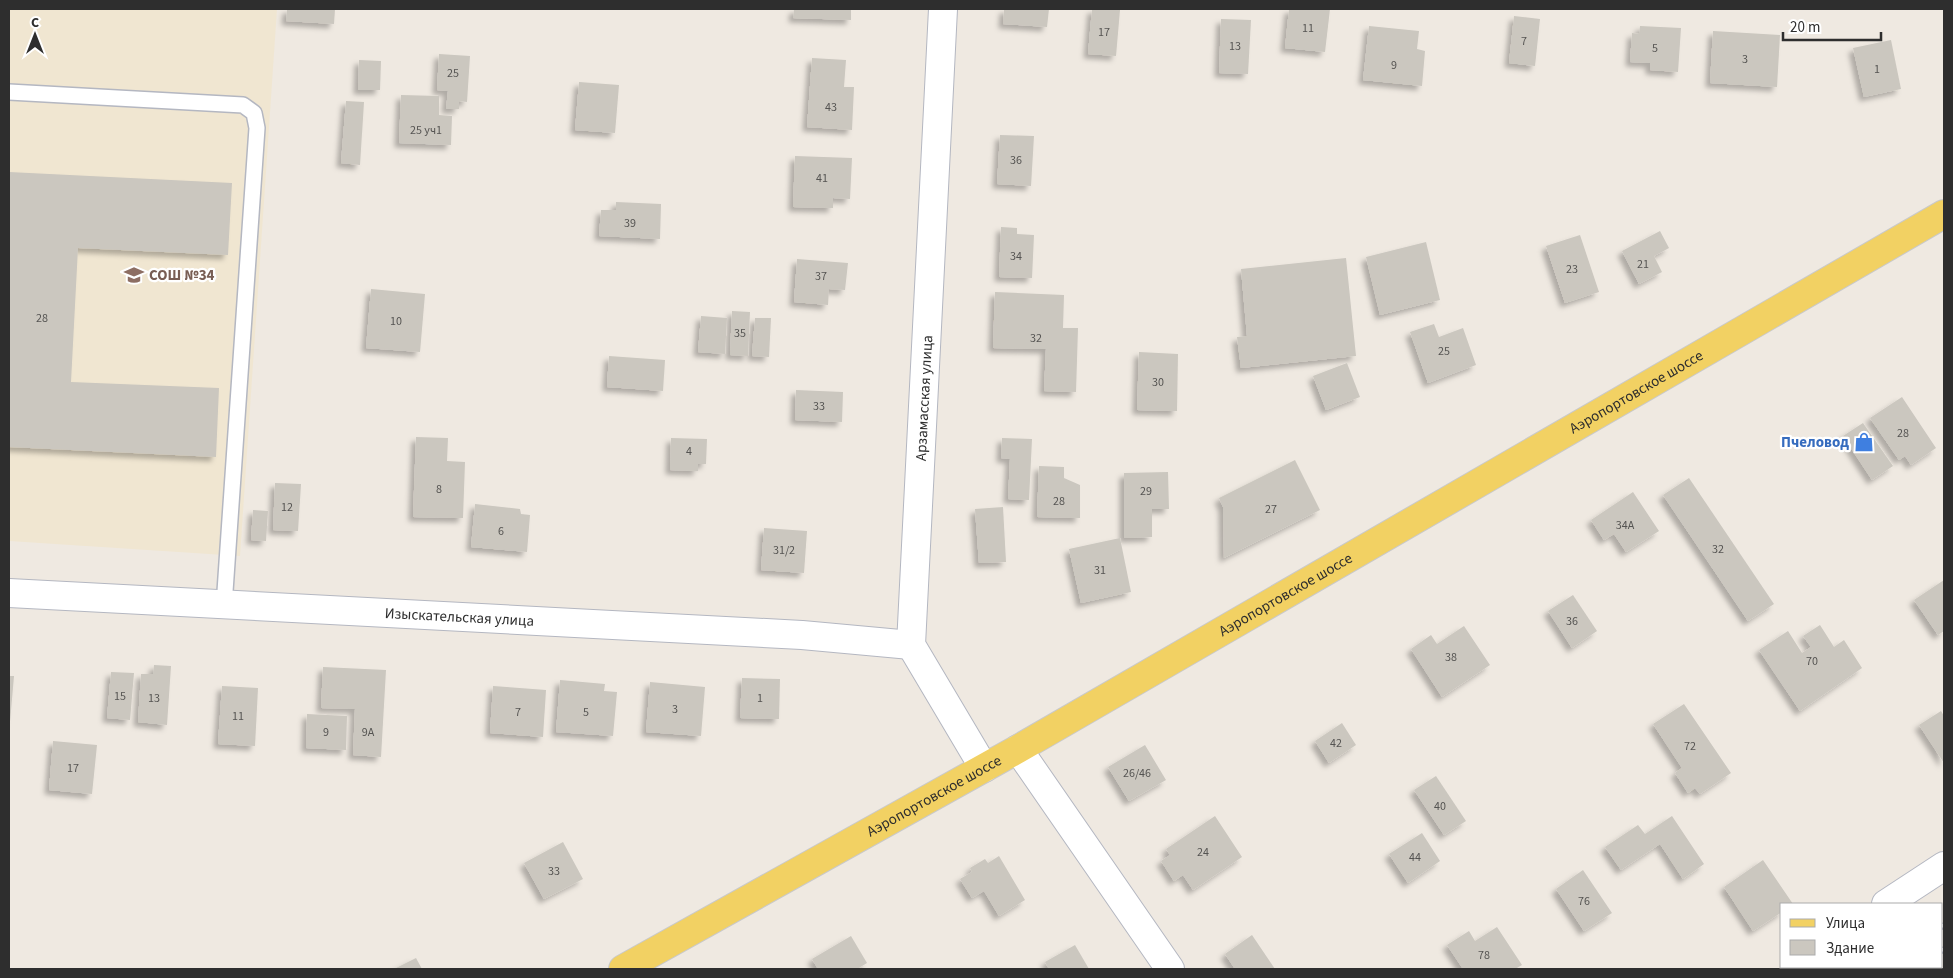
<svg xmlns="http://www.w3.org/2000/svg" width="1953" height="978" font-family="'Source Sans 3',sans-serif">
	<defs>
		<filter id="shadow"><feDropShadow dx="-4.5" dy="4.5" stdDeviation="2.5" flood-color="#0004"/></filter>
	</defs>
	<rect width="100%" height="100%" fill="#efe9e1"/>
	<path fill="#f0e6d1" d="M9,9H277L240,556L9,541Z"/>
	<g fill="#cbc7bf" filter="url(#shadow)">
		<path d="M287,9H335L334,24L286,21Z"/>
		<path d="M794,9H851V20L793,18Z"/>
		<path d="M1004,9H1049L1047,27L1003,24Z"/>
		<path d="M1092,9L1120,10L1116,56L1088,54Z"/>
		<path d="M1289,9H1330L1325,52L1285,48Z"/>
		<path d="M1514,16L1540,19L1535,66L1509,63Z"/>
		<path d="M1221,19L1251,20L1248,74L1219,73Z"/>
		<path d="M1369,26L1419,31L1417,49L1425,51L1422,86L1363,80Z"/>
		<path d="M1640,26L1681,28L1678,72L1650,70V63L1630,62L1632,33L1639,34Z"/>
		<path d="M1713,31L1780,35L1777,87L1710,83Z"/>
		<path d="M1891,40L1901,89L1864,97L1853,48Z"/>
		<path d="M439,54L470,56L467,102L459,101V109H446L448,91L437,90Z"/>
		<path d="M812,58L846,60L844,87H854L852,130L807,127Z"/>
		<path d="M359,60L381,61L380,90H358Z"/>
		<path d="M579,82L619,85L615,133L575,130Z"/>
		<path d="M401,95L439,96V115L452,116L451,145L399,143Z"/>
		<path d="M346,101L364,102L360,165L341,163Z"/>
		<path d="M1000,135L1034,136L1031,186L997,184Z"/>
		<path d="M795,156L852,158L850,199L833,198V208L793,207Z"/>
		<path d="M9,172L232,183L228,255L78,248L71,382L219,388L216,457L9,447Z"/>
		<path d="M616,202L661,204L660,239L599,236L601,210H616Z"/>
		<path d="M1001,227L1017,228V234L1034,235L1032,278L999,277Z"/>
		<path d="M1660,231L1669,248L1654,256L1662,272L1639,284L1622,251Z"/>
		<path d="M1580,235L1599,292L1565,303L1546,246Z"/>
		<path d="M1426,242L1440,300L1380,315L1366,257Z"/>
		<path d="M1346,258L1356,356L1241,368L1237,337L1247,336L1241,269Z"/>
		<path d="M797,259L848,263L845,290L829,289L828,305L794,302Z"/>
		<path d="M371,289L425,294L420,352L366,348Z"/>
		<path d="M995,292L1064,295L1063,328H1078L1076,392L1044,391L1046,349L993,348Z"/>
		<path d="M732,311L750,312L748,356L730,355Z"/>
		<path d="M701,316L727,318L725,354L698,352Z"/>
		<path d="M755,318H771L769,357L752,356Z"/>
		<path d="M1434,324L1439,337L1463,328L1476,365L1428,383L1410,332Z"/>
		<path d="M1139,352L1178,354L1177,411L1137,410Z"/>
		<path d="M609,356L665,360L663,391L607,387Z"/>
		<path d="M1347,363L1360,397L1326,410L1313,376Z"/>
		<path d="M796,390L843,392L842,422L795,420Z"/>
		<path d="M1902,397L1936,448L1911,465L1905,456L1899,460L1870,418Z"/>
		<path d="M1863,423L1893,466L1872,480L1843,436Z"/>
		<path d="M416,437L448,438L447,461L465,462L463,518L413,517Z"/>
		<path d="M671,438L707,439L706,464H698V471L670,470Z"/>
		<path d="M1002,438L1032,439L1029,500L1008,499L1010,459L1001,458Z"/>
		<path d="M1295,460L1320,510L1224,558L1223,507L1219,498Z"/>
		<path d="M1039,466L1064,467V478L1080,485V518L1037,517Z"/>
		<path d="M1168,472L1169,509H1152V537L1124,538V473Z"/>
		<path d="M1689,478L1774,604L1748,621L1663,495Z"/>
		<path d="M275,483L301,484L298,531L273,530Z"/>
		<path d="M1633,492L1659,531L1626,552L1614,534L1604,540L1591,520Z"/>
		<path d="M475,504L520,509L521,514L530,515L527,552L471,547Z"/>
		<path d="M1003,507L1006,562L979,563L975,509Z"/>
		<path d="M253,510L268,511L266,541L251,540Z"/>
		<path d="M764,528L807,531L804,573L761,570Z"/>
		<path d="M1120,538L1131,592L1081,603L1069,549Z"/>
		<path d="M1944,580V631L1938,635L1914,600Z"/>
		<path d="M1573,595L1597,631L1572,648L1548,611Z"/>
		<path d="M1820,625L1834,647L1844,640L1862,668L1800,711L1759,650L1788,631L1802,653L1811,647L1803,636Z"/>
		<path d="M1464,626L1490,665L1442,697L1411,649L1431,635L1437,644Z"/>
		<path d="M154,665L171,666L167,725L138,722L141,674H153Z"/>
		<path d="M323,667L386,670L381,757L353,755L355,709L321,708Z"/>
		<path d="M111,672L134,673L130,720L107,718Z"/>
		<path d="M9,676H14L10,722H9Z"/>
		<path d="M742,678L780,679L779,719L740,718Z"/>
		<path d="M560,680L605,684L604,691L617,692L613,736L556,732Z"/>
		<path d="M650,682L705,687L701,736L646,732Z"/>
		<path d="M222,686L258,688L255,746L218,744Z"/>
		<path d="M493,686L546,690L543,737L490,733Z"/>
		<path d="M1684,704L1731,773L1700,794L1695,788L1688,793L1675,773L1682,768L1653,724Z"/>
		<path d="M1941,711L1944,716V763L1919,725Z"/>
		<path d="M307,714L347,716L346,750L306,748Z"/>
		<path d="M1342,723L1356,745L1329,763L1315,741Z"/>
		<path d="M53,741L97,745L92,794L49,790Z"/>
		<path d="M1145,745L1166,780L1129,801L1108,767Z"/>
		<path d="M1436,776L1466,821L1444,835L1414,790Z"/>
		<path d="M1215,816L1242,857L1193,890L1183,875L1174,881L1161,861L1170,855L1166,849Z"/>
		<path d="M1672,816L1704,864L1683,879L1660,844L1621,870L1605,847L1638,825L1645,834Z"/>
		<path d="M1422,833L1440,861L1408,883L1389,854Z"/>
		<path d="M563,842L583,879L544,899L524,863Z"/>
		<path d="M999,856L1025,900L999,916L984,891L972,898L960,879L972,872L970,868L985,859L988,863Z"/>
		<path d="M1763,860L1793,904H1782V912L1753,931L1724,887Z"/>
		<path d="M1583,870L1612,913L1584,931L1556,889Z"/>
		<path d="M1497,927L1522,965L1515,969H1463L1447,945L1469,931L1475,941Z"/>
		<path d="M1252,935L1275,969H1235L1225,954Z"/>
		<path d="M851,936L867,963L857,969H818L812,959Z"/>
		<path d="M1075,945L1089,969H1049L1045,962Z"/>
		<path d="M416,958L422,969H394Z"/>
	</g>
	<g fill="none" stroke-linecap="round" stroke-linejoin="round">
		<defs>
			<path id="lane" d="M9,92L243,105L254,113L257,128L224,606"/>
			<g id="street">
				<path d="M943,9L911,645L984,768"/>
				<path id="s1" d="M9,593L802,635L911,645"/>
				<path d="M1018,749L1170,969"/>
				<path d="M1886,904L1944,866"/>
				<path d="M1797,969L1801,967"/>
			</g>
			<g id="primary">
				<path id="s2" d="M623,969L1018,749L1944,214"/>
			</g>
		</defs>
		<use href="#lane" stroke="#b4b7c1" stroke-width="18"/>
		<use href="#street" stroke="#b4b7c1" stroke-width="30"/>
		<use href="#primary" stroke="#c9c9c9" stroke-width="30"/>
		<use href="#lane" stroke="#fff" stroke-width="15"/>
		<use href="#street" stroke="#fff" stroke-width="28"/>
		<use href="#primary" stroke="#f2d163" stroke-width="28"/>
		<defs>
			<g id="rail">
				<path d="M1942,927L1944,925"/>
				<path d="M1942,951L1944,949"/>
				<path d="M1879,969L1883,967"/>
				<path d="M1915,969L1918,967"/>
			</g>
		</defs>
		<use href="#rail" stroke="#a3a6b8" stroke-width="5.5"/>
		<use href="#rail" stroke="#fff" stroke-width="4" stroke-dasharray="11" stroke-linecap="butt"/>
	</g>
	<defs>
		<symbol id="school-bare" viewBox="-9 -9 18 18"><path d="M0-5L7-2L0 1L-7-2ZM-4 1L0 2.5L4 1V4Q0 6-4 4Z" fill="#8d6e63" stroke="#fff" stroke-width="2.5" paint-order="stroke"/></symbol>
		<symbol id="shop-bare" viewBox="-9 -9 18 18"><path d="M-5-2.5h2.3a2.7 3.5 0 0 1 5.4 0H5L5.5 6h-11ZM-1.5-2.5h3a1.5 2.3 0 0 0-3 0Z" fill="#3f7fe0" stroke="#fff" stroke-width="2.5" paint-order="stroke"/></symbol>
	</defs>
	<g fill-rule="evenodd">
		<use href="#school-bare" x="120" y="261" width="28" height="28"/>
		<use href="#shop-bare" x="1850" y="428" width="28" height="28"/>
	</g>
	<g text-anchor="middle" stroke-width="4.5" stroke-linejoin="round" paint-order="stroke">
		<g font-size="12" fill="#555452">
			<text x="1308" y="32">11</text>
			<text x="1104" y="36">17</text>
			<text x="1524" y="45">7</text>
			<text x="1235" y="50">13</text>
			<text x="1655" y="52">5</text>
			<text x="1745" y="63">3</text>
			<text x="1394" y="69">9</text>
			<text x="1877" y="73">1</text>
			<text x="453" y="77">25</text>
			<text x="831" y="111">43</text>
			<text x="426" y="134">25 уч1</text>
			<text x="1016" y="164">36</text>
			<text x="822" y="182">41</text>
			<text x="630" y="227">39</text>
			<text x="1016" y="260">34</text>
			<text x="1643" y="268">21</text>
			<text x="1572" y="273">23</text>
			<text x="821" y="280">37</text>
			<text x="42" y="322">28</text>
			<text x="396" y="325">10</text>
			<text x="740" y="337">35</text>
			<text x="1036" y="342">32</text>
			<text x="1444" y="355">25</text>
			<text x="1158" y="386">30</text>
			<text x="819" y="410">33</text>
			<text x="1903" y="437">28</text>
			<text x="689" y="455">4</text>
			<text x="439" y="493">8</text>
			<text x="1146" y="495">29</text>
			<text x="1059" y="505">28</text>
			<text x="287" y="511">12</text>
			<text x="1271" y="513">27</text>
			<text x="1625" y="529">34А</text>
			<text x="501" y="535">6</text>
			<text x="1718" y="553">32</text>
			<text x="784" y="554">31/2</text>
			<text x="1100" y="574">31</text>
			<text x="1572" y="625">36</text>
			<text x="1451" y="661">38</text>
			<text x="1812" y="665">70</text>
			<text x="120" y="700">15</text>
			<text x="154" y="702">13</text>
			<text x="760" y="702">1</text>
			<text x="675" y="713">3</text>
			<text x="518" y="716">7</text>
			<text x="586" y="716">5</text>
			<text x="238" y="720">11</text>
			<text x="326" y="736">9</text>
			<text x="368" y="736">9А</text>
			<text x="1336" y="747">42</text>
			<text x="1690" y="750">72</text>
			<text x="73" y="772">17</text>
			<text x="1137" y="777">26/46</text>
			<text x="1440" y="810">40</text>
			<text x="1203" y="856">24</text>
			<text x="1415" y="861">44</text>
			<text x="554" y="875">33</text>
			<text x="1584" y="905">76</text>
			<text x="1484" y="959">78</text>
		</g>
		<g font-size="15" font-weight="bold" fill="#785e54" stroke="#fff" text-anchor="start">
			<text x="149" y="280">СОШ №34</text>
		</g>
		<g font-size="15" fill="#2e2e2e" stroke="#fff">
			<text dy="5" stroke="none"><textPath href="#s2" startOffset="1166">Аэропортовское шоссе</textPath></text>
			<text transform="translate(924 398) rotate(-87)" y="5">Арзамасская улица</text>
			<text dy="5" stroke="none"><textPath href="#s2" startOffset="761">Аэропортовское шоссе</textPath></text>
			<text dy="5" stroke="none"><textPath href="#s1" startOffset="451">Изыскательская улица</textPath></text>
			<text dy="5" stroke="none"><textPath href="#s2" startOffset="356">Аэропортовское шоссе</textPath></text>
		</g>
		<g font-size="15" font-weight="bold" fill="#366cbe" stroke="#fff" text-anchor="end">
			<text x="1849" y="447">Пчеловод</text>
		</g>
	</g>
	<rect width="1953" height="978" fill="none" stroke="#2e2e2e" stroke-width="20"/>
	<rect x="1780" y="903" width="162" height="65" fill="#ffffff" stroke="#ababab"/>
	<rect x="1790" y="919" width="25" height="8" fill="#f2d163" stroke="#ababab"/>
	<text x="1826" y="928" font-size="15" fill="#2e2e2e">Улица</text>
	<rect x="1790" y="940" width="25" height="15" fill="#cbc7bf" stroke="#ababab"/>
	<text x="1826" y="953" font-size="15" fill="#2e2e2e">Здание</text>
	<g transform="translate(35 35)" stroke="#ffffff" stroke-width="4" paint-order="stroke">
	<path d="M0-4L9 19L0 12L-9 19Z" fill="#2e2e2e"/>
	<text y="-8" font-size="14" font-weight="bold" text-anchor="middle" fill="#2e2e2e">С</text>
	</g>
	<path d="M1783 32v8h98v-8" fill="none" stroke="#2e2e2e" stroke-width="2.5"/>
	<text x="1790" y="32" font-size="15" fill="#2e2e2e" stroke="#ffffff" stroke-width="4" paint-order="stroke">20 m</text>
</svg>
